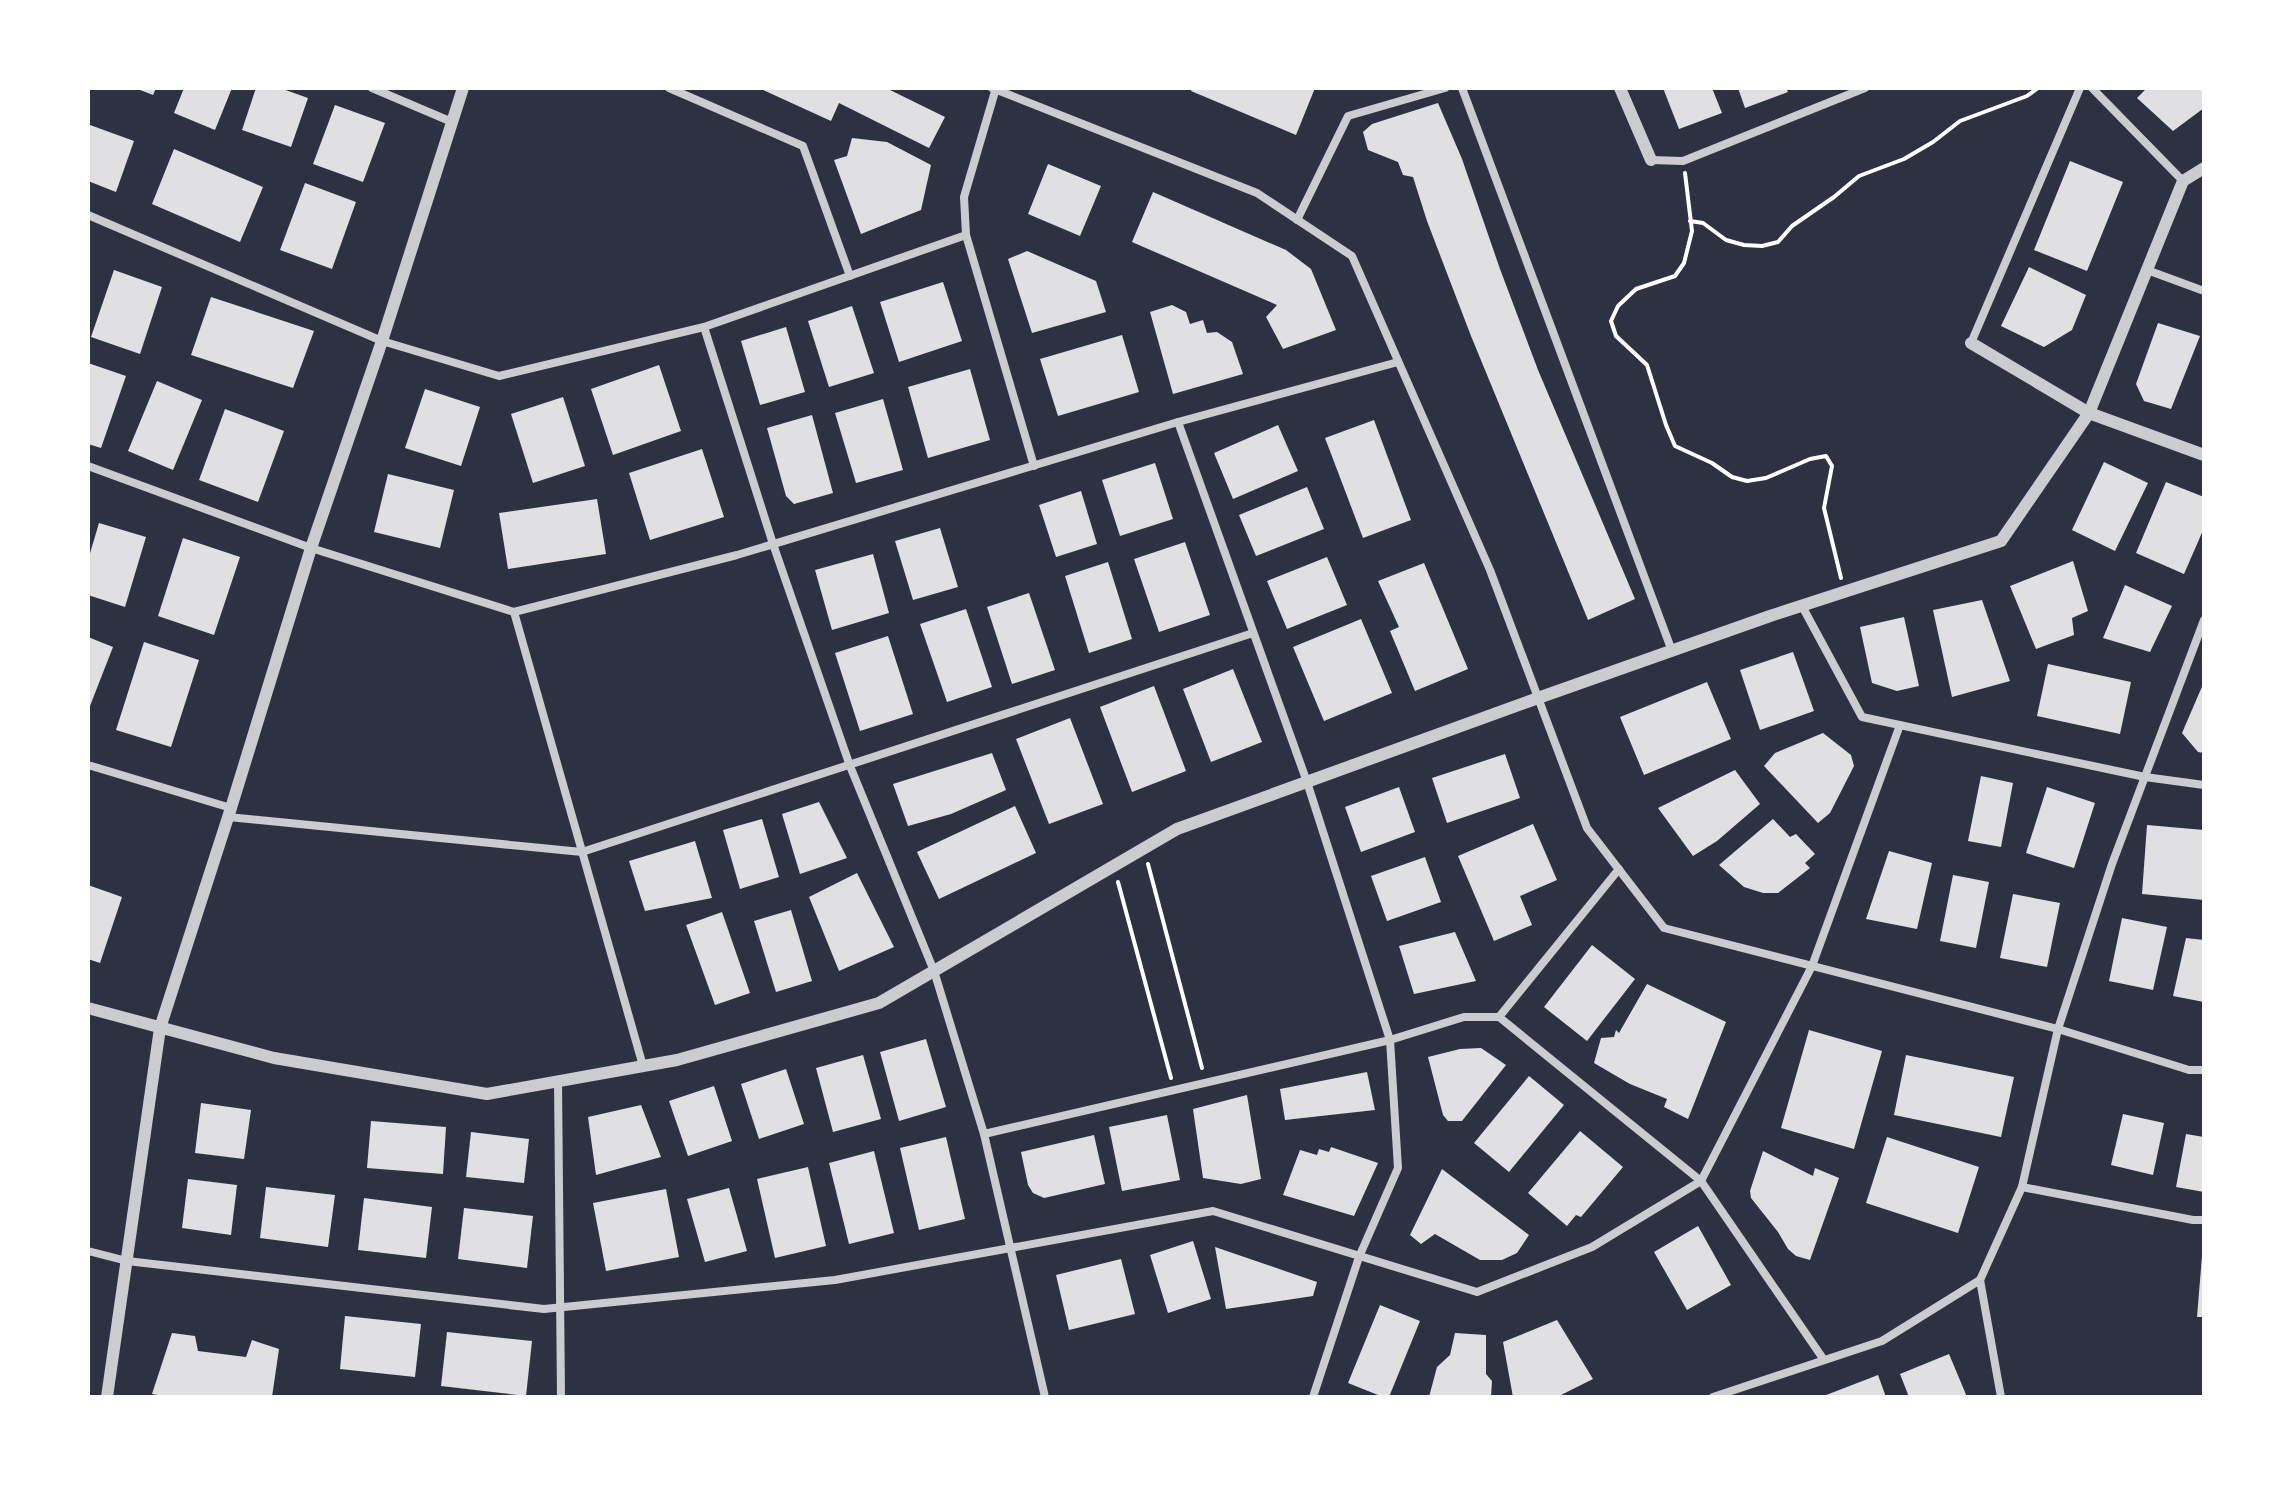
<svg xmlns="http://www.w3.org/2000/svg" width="2292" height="1485" font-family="'Asap Condensed',sans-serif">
	<rect width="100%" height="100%" fill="#2d3142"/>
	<g fill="#e0e0e3">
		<path d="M135,88H156L153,95Z"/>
		<path d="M184,88H232L215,130L174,113Z"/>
		<path d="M256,88H280L308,98L291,147L242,130Z"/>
		<path d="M759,88H886L945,117L929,148L839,103L831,121Z"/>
		<path d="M1192,88H1315L1296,135L1191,91Z"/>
		<path d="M1663,88H1712L1722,113L1679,129Z"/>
		<path d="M1738,88H1786L1788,92L1745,108Z"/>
		<path d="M2147,88H2204V108L2173,131L2137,98Z"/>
		<path d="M1438,103L1462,159L1500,269L1538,370L1635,599L1588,620L1471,336L1427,221L1413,177L1403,175L1398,162L1368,150L1363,132L1372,124Z"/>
		<path d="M335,105L385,123L363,182L313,164Z"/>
		<path d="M90,125L134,141L116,192L88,181V131Z"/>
		<path d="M852,138L887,142L931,165L921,210L861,234L834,160L847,156Z"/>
		<path d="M174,149L263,187L240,242L152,204Z"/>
		<path d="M2070,161L2123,182L2087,271L2034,250Z"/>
		<path d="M1048,164L1101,186L1080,236L1028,214Z"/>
		<path d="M305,183L356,202L332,269L280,250Z"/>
		<path d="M1153,192L1286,250L1311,269L1336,330L1283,349L1266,317L1277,305L1132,242Z"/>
		<path d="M1027,251L1096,281L1106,312L1032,333L1008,259Z"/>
		<path d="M2029,267L2086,295L2072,330L2044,347L2001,326Z"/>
		<path d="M114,270L162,287L140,354L91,337Z"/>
		<path d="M943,282L962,341L899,362L880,302Z"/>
		<path d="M211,297L314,331L293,388L191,355Z"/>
		<path d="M1172,305L1186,312L1190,324L1203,320L1207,333L1217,332L1232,342L1243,374L1173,394L1150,312Z"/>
		<path d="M852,306L874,373L829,387L808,321Z"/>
		<path d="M2158,323L2200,336L2171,409L2144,401L2136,384Z"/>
		<path d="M786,327L805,392L760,405L741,341Z"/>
		<path d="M1122,335L1139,392L1058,416L1040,359Z"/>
		<path d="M88,363L126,376L101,448L88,444Z"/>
		<path d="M659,365L681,431L613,455L591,389Z"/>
		<path d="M970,369L990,440L928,458L908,387Z"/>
		<path d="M157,381L202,400L173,470L128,451Z"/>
		<path d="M425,389L480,407L461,466L405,448Z"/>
		<path d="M563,397L585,466L533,483L511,414Z"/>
		<path d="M883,399L903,470L856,483L835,413Z"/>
		<path d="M225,409L284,431L258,502L199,480Z"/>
		<path d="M812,415L833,493L794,504L786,496L767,428Z"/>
		<path d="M1374,420L1411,520L1363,538L1325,438Z"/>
		<path d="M1278,425L1298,471L1233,499L1214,453Z"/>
		<path d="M702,449L724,517L650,540L629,473Z"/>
		<path d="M2104,462L2148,483L2115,551L2072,530Z"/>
		<path d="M1155,463L1173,519L1120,536L1102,480Z"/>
		<path d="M388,474L454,490L440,548L374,532Z"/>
		<path d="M2166,482L2204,497V528L2184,574L2136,553Z"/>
		<path d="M1307,487L1324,529L1256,556L1239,515Z"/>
		<path d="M1081,491L1097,544L1056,557L1039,505Z"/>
		<path d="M597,499L606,554L508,569L499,513Z"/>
		<path d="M99,523L146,537L125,607L88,595V560Z"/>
		<path d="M940,528L958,587L913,600L895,541Z"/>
		<path d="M183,538L240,557L214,635L158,616Z"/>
		<path d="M1185,542L1210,615L1159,632L1134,559Z"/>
		<path d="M873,554L889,613L832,630L815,570Z"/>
		<path d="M1327,557L1347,605L1287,629L1267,581Z"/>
		<path d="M2073,561L2088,611L2072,618L2074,635L2036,649L2010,586Z"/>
		<path d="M1108,562L1132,639L1089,653L1065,576Z"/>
		<path d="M1424,563L1468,669L1415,691L1390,631L1399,627L1378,581Z"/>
		<path d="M2125,585L2172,606L2150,652L2103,638Z"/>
		<path d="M1029,593L1055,670L1012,684L987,607Z"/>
		<path d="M1982,600L2010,681L1952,697L1933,610Z"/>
		<path d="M966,609L992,687L947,702L920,624Z"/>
		<path d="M1904,617L1919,686L1897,691L1872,683L1860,627Z"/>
		<path d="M1361,619L1392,693L1324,721L1293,647Z"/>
		<path d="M888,636L913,714L860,731L835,653Z"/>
		<path d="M88,637L113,647L88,711Z"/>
		<path d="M144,642L199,660L171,747L116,730Z"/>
		<path d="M1793,652L1814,711L1760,730L1740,670Z"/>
		<path d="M2048,664L2131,682L2120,734L2037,716Z"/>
		<path d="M1233,669L1262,742L1211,762L1183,689Z"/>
		<path d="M1707,682L1731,739L1644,775L1620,717Z"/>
		<path d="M2204,682V753L2198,752L2182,733Z"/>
		<path d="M1154,686L1186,771L1132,792L1100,707Z"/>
		<path d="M1070,718L1103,804L1049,824L1016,739Z"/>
		<path d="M1823,733L1851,755L1854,766L1830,813L1818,823L1764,766L1775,753Z"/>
		<path d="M992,753L1006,790L951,814L908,826L893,784Z"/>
		<path d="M1505,754L1520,798L1447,823L1432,778Z"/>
		<path d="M1735,770L1760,804L1717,841L1693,856L1658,808Z"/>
		<path d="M1981,776L2013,783L2001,847L1968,841Z"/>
		<path d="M1399,787L1415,832L1361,852L1345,807Z"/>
		<path d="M2047,787L2095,803L2074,868L2026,853Z"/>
		<path d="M819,802L847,858L800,874L782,814Z"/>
		<path d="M1015,806L1036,853L939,899L917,852Z"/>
		<path d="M762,819L779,877L740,889L723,830Z"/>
		<path d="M1773,819L1790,837L1796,834L1815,854L1805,863L1810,868L1778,893H1763L1744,887L1719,865Z"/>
		<path d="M1533,824L1557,880L1520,896L1532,925L1494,941L1458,856Z"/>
		<path d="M2147,825L2204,830V900L2142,894Z"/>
		<path d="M695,841L712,898L645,911L629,861Z"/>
		<path d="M1889,851L1932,863L1917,929L1866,919Z"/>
		<path d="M1425,857L1441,902L1387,921L1371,876Z"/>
		<path d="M857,873L894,947L839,971L809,897Z"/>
		<path d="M1953,875L1989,882L1976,948L1940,941Z"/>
		<path d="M88,885L122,897L100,963L88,959Z"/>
		<path d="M2013,894L2060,903L2047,967L2000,958Z"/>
		<path d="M791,910L812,981L776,992L754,921Z"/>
		<path d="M722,912L750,993L715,1005L686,925Z"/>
		<path d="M2122,918L2167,927L2153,990L2109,981Z"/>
		<path d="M1455,932L1476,981L1414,994L1399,946Z"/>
		<path d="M2186,938L2204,940V1002L2173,996Z"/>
		<path d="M1592,945L1635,979L1587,1041L1544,1007Z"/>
		<path d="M1647,984L1726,1022L1688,1119L1664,1107L1667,1099L1630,1084L1594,1063L1601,1038L1614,1037L1616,1030L1619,1033Z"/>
		<path d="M1809,1030L1882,1051L1854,1149L1781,1128Z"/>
		<path d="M926,1039L946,1107L899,1121L880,1052Z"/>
		<path d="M1481,1048L1506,1065L1462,1121H1448L1443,1115L1428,1057L1460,1049Z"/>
		<path d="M863,1055L881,1119L833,1132L816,1068Z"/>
		<path d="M1906,1055L2014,1077L2001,1137L1894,1115Z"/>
		<path d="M786,1069L804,1124L759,1139L741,1084Z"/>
		<path d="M1367,1072L1375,1110L1285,1120L1280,1089Z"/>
		<path d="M1529,1076L1564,1105L1509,1172L1474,1143Z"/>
		<path d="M714,1086L732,1141L688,1156L669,1101Z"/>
		<path d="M1247,1095L1261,1179L1241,1184L1203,1178L1193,1109Z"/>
		<path d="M201,1103L251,1110L244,1159L195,1153Z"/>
		<path d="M641,1105L661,1157L596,1175L588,1117Z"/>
		<path d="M2123,1114L2164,1123L2153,1175L2111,1165Z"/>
		<path d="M1167,1115L1180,1180L1122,1191L1109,1127Z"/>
		<path d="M371,1121L446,1127L443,1174L367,1168Z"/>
		<path d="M1580,1131L1623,1167L1581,1217L1576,1215L1567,1226L1528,1193Z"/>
		<path d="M471,1132L529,1139L524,1183L466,1177Z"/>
		<path d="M2186,1134L2204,1137V1192L2176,1187Z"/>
		<path d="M1094,1135L1105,1184L1044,1198L1033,1193L1028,1185L1021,1152Z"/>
		<path d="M946,1137L965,1219L919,1230L900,1148Z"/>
		<path d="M1887,1137L1979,1167L1958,1233L1866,1203Z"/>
		<path d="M1331,1147L1378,1163L1354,1216L1283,1195L1300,1150L1317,1155L1319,1149L1329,1152Z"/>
		<path d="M874,1151L894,1233L849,1244L829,1163Z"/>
		<path d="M1763,1151L1813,1176L1815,1168L1839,1178L1810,1260L1796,1256L1788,1249L1778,1232L1751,1198L1750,1191Z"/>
		<path d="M808,1167L826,1246L775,1258L757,1179Z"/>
		<path d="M1442,1169L1529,1235L1517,1253L1502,1260H1480L1435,1234L1421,1244L1410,1235Z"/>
		<path d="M188,1179L237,1185L231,1235L182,1228Z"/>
		<path d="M266,1187L335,1195L328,1247L260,1238Z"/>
		<path d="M729,1188L747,1251L705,1262L687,1199Z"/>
		<path d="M666,1189L679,1257L606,1271L593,1203Z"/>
		<path d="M364,1198L432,1207L426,1258L358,1250Z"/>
		<path d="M464,1208L533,1216L527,1268L458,1259Z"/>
		<path d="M1698,1226L1731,1285L1687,1310L1654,1252Z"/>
		<path d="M1193,1241L1211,1299L1168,1313L1150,1255Z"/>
		<path d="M1215,1247L1317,1282L1313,1296L1226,1309Z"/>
		<path d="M2202,1256H2204V1317H2197Z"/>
		<path d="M1121,1259L1135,1314L1069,1330L1056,1275Z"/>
		<path d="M1380,1305L1420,1321L1389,1397H1383L1348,1383Z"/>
		<path d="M345,1316L421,1324L415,1377L340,1369Z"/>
		<path d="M1557,1320L1593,1379L1557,1397H1513L1503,1342Z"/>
		<path d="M447,1332L532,1341L526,1396L441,1386Z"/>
		<path d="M172,1333L195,1336L198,1351L246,1357L252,1340L279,1349L272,1397H169L152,1394Z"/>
		<path d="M1455,1333L1486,1335V1374L1492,1381L1491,1397H1429L1437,1367L1450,1355Z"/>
		<path d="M1949,1354L1967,1397H1909L1900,1374Z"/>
		<path d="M1878,1375L1886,1397H1821Z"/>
	</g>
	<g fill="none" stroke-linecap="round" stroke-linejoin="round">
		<g stroke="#fff" stroke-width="4">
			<path d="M1685,173L1692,231L1684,263L1675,276L1636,289L1618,306L1611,321L1616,336L1647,365L1666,425L1675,446L1712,463L1732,477L1747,481L1766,478L1810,459L1826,456L1832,466L1824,508L1841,578"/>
			<path d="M1690,221L1703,223L1726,240L1744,245L1762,246L1778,242L1792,226L1834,197L1859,176L1904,159L1933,142L1960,121L2027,96L2038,88"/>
			<path d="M1148,864L1202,1068"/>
			<path d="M1118,882L1171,1078"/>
		</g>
		<g stroke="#caccd0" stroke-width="8">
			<path d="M372,88L452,122"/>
			<path d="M669,88L803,146L850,276"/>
			<path d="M992,88L1257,193L1352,256L1490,570L1587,828L1664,928L2058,1029L2189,1070H2204"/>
			<path d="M996,88L964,197L966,235L1034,466"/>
			<path d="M1462,88L1672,651"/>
			<path d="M2092,88L2183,181"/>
			<path d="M1651,160L1683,161L1865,88"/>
			<path d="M88,215L382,341L499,376L704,327L966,235"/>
			<path d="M1297,220L1348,116L1445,88"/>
			<path d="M2147,270L2204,291"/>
			<path d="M704,327L773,544L850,766L934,971L984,1134L1045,1397"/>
			<path d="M1971,343L2080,88"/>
			<path d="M1178,422L1307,782L1390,1040L1398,1168L1359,1257L1313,1397"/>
			<path d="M88,466L311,548L514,612L737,555L1178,422L1398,362"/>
			<path d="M1802,606L1862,717L2145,777L2204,785"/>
			<path d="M514,612L643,1066"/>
			<path d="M88,765L231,808"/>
			<path d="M228,817L582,852L1253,633"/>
			<path d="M1499,1017L1619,869"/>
			<path d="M558,1081L561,1397"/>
			<path d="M984,1134L1390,1040L1464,1017H1499L1701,1181L1824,1360"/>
			<path d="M2022,1187L2193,1220H2204"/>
			<path d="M88,1251L127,1261L544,1309L835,1280L1213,1211L1477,1292L1592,1247L1701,1181L1812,966L1900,725"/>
			<path d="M1713,1397L1882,1341L1980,1280"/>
			<path d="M2001,1397L1980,1280L2022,1187L2058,1029L2112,864L2204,620"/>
		</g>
		<g stroke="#caccd0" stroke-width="12">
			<path d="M1620,88L1651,160"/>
			<path d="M1971,343L2089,413L2204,455"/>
			<path d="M88,1008L274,1058L487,1094L677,1060L879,1003L1177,829L1538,698L1770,616L2001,541L2089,413L2183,181L2204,168"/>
			<path d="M107,1397L160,1028L231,808L311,548L382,341L463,88"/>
		</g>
	</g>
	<rect width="2292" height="1485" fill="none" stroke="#ffffff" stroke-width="180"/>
</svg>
